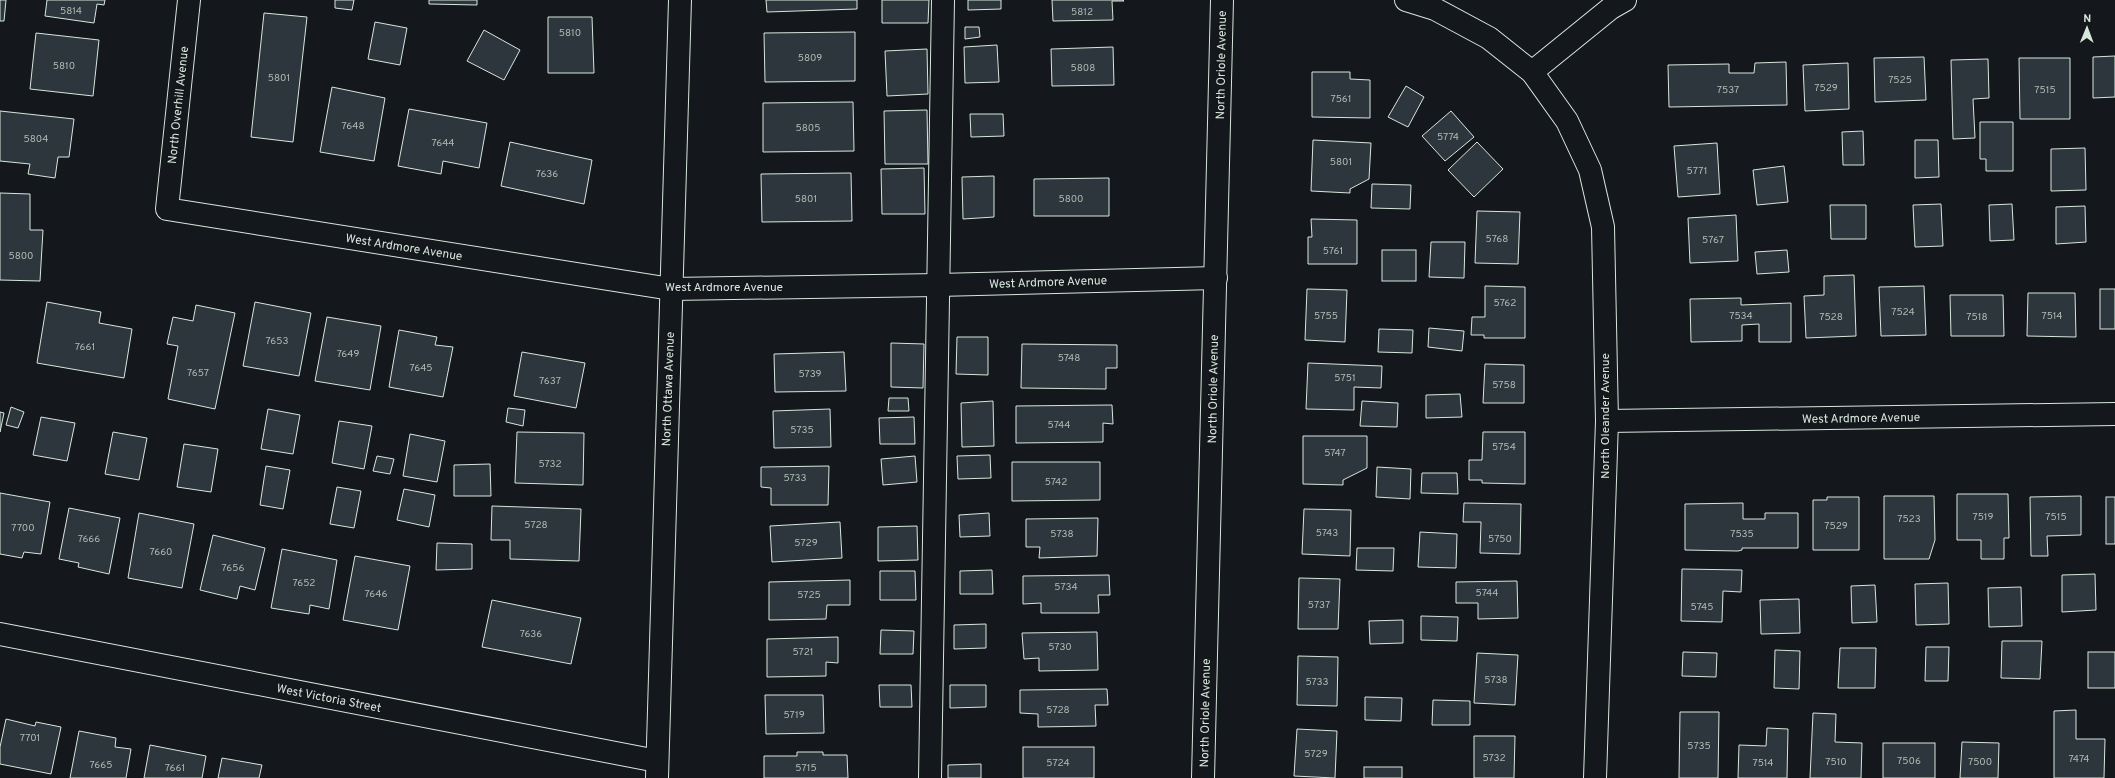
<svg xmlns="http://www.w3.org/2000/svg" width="2115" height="778" font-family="Overpass,sans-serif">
	<rect width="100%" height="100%" fill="#14181c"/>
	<g fill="#2c363c" stroke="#d8e6dc">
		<path d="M0,0H6L4,21H0Z"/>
		<path d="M47,0H105L104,5L97,4L94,23L45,16Z"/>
		<path d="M335,0H354L352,10L335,8Z"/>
		<path d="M429,0H477V5L429,4Z"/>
		<path d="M766,0H857V9L767,12Z"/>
		<path d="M882,0H929L928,23H882Z"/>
		<path d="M968,0H1001V9L968,10Z"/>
		<path d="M1052,0H1123L1124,1H1112L1113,20L1053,21Z"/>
		<path d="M264,13L307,17L293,142L251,137Z"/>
		<path d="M548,17H592L594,73H548Z"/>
		<path d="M375,22L407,28L400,65L368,59Z"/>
		<path d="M965,27H979L980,37L965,39Z"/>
		<path d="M484,30L520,50L504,80L467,61Z"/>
		<path d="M855,32V81L765,82L764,33Z"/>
		<path d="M36,33L99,40L93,96L30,89Z"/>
		<path d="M997,45L999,82L965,83L964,47Z"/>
		<path d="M1113,47L1114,85L1052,86L1051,49Z"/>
		<path d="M927,49L928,94L887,96L885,51Z"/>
		<path d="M2115,56V97L2093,98V57Z"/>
		<path d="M1924,57L1926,100L1875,102L1874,58Z"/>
		<path d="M2019,58H2070V119H2020Z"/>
		<path d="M1988,59L1989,98L1973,99L1975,138L1953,139L1951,60Z"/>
		<path d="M1786,62L1787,105L1669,107L1668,65L1729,64V73H1754L1755,63Z"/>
		<path d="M1848,63L1849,109L1805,111L1803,65Z"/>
		<path d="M1312,72H1350V79L1370,80V118L1312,117Z"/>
		<path d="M1406,86L1424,97L1408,127L1388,117Z"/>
		<path d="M332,87L385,98L374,161L320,152Z"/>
		<path d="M853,102L854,151L763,152V103Z"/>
		<path d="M409,109L487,123L479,168L443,161L441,174L398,166Z"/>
		<path d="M927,110L928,164H885L884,111Z"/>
		<path d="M0,111L74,119L69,157H58L55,178L28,174L30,164L0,161Z"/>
		<path d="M1451,111L1474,137L1445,161L1422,136Z"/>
		<path d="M970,114H1003L1004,136L971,137Z"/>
		<path d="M1980,122H2013V171H1986V159H1980Z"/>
		<path d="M1863,131L1864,165H1843L1842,132Z"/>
		<path d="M1313,140L1371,143L1369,179L1350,189V193L1311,191Z"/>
		<path d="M1915,140H1938L1939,177L1915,178Z"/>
		<path d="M510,142L592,160L584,204L501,186Z"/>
		<path d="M1477,142L1503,169L1474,197L1448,170Z"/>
		<path d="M1717,143L1720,194L1678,197L1674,146Z"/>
		<path d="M2085,148L2086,190L2051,191V149Z"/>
		<path d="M1784,166L1788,202L1757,205L1753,170Z"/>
		<path d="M924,168L925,214H882L881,169Z"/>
		<path d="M851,173L852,221L762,222L761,174Z"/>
		<path d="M994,176V217L963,219L962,177Z"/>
		<path d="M1109,178V216H1034V179Z"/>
		<path d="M1372,184L1411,185L1410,209L1371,208Z"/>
		<path d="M0,193L30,194V230H43L40,281L0,280Z"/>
		<path d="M1941,204L1943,246L1915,247L1913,205Z"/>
		<path d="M2012,204L2014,240L1990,241L1989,205Z"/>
		<path d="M1830,205H1866V239H1831Z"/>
		<path d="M2085,206L2086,242L2056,244V207Z"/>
		<path d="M1477,211L1520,212L1518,264L1475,263Z"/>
		<path d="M1736,215L1738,261L1690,263L1688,218Z"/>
		<path d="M1311,219L1357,220V264H1308V237H1312Z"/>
		<path d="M1431,242H1465L1464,278L1429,277Z"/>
		<rect x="1382" y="250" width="34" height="31"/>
		<path d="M1787,250L1789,272L1757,274L1755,252Z"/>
		<path d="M1854,275L1856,336L1806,338L1804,296L1824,295V276Z"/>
		<path d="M1485,286L1525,287V338H1484V335H1471L1472,317H1485Z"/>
		<path d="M1924,286L1926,335L1881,336L1879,287Z"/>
		<path d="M1307,289L1347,290L1345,342L1305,340Z"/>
		<rect x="2100" y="289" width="15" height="40"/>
		<path d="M2028,293H2075L2076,337L2027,336Z"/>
		<path d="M1950,295H2003L2004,336H1951Z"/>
		<path d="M1741,298V305L1791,303V342H1759V324L1742,325V341L1691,342L1690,299Z"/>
		<path d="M47,302L101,312L99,323L132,329L124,378L37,363Z"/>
		<path d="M255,302L311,313L299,376L243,366Z"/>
		<path d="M196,305L235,313L215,409L168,399L178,346L167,344L173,317L193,321Z"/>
		<path d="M327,317L381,326L370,390L315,381Z"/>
		<path d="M1429,328L1464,331L1462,351L1428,347Z"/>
		<path d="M1379,329L1413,330L1412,353L1378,352Z"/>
		<path d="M399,330L437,337L435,345L453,347L443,397L389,387Z"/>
		<path d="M957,337H988V375L956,374Z"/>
		<path d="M891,343L924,344L923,388L891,387Z"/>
		<path d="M1022,344L1117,345V368H1106V389L1021,388Z"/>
		<path d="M522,352L585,363L576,408L514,396Z"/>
		<path d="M844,352L846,391L775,392L774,354Z"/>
		<path d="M1308,363L1382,366L1381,388L1354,387V410L1306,409Z"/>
		<path d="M1485,364L1524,365V403H1483Z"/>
		<path d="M1460,394L1462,417L1426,418V395Z"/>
		<path d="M889,398H908L909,411H888Z"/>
		<path d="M993,401L994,446L962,447L961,403Z"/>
		<path d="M1362,401L1398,403L1397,427L1360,426Z"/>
		<path d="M1112,405L1113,424L1103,423V442L1016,443V406Z"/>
		<path d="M11,407L24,412L18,428L6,425Z"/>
		<path d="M508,408L525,410L523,426L506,422Z"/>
		<path d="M268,409L300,415L293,454L261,449Z"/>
		<path d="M830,409L831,447L774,448L773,411Z"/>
		<path d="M0,412L4,413L0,432Z"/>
		<path d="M41,417L75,423L67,461L33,455Z"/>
		<path d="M914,417L915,444H880L879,418Z"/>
		<path d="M339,421L372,426L364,469L332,463Z"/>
		<path d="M113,432L147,438L139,480L105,474Z"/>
		<path d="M517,432L584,433L583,485L515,483Z"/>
		<path d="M1483,432H1525V484L1482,483V480H1469V460H1482Z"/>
		<path d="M410,434L445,441L437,482L403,476Z"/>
		<path d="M1303,436H1367V468L1343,480V485L1303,484Z"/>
		<path d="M184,444L218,449L211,492L177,487Z"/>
		<path d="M990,455L991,478L958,479L957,456Z"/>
		<path d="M377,456L394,459L390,474L373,471Z"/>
		<path d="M915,456L917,482L883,485L881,459Z"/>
		<path d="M1012,462H1100V500L1012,501Z"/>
		<path d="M490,464L491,496H454V465Z"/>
		<path d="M266,466L290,470L283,509L260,505Z"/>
		<path d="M829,466L828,505H771V488L761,487V467Z"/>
		<path d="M1377,467L1411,469L1410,499L1376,497Z"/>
		<path d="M1422,473H1457L1458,494L1421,493Z"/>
		<path d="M337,487L361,491L354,528L330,524Z"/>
		<path d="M404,489L435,495L429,527L397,520Z"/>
		<path d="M0,493L50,502L41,554L24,552L22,558L0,554Z"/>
		<path d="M1957,494H2008L2009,538H2004V559H1981V540H1957Z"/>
		<path d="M1884,496H1934L1935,540L1929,559H1884Z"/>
		<path d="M2081,496V535L2047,536L2048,556H2031L2030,497Z"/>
		<path d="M1827,497H1859V550H1813V500H1827Z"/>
		<rect x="2106" y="497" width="9" height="47"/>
		<path d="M1464,503L1521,504L1520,554L1480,553L1481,522H1463Z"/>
		<path d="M1743,503V519H1765V513H1798V548H1742V550L1738,551L1685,550V504Z"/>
		<path d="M492,506L581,509L579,561L510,559V540H491Z"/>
		<path d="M69,508L120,518L109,574L78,567L79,563L59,559Z"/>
		<path d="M1304,509L1351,510L1350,556L1302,554Z"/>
		<path d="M139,513L194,524L182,588L128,578Z"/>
		<path d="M989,513L990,536L960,537L959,515Z"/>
		<path d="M1098,518L1097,556L1039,558L1040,547H1026V519Z"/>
		<path d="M840,522L842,558L772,562L770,526Z"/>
		<path d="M917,526L918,560L878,561V527Z"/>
		<path d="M1420,532L1457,534L1456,568L1418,567Z"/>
		<path d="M213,535L265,548L255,590L240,586L237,599L200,590Z"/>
		<path d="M437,543L472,544V569L436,570Z"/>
		<path d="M1357,548H1394L1393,571L1356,570Z"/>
		<path d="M282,549L337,560L329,609L310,605L309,614L271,608Z"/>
		<path d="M355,556L410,566L398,630L343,620Z"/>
		<path d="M1682,569L1742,570L1741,592L1723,591L1722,622L1681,621Z"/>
		<path d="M992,570L993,594H960V571Z"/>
		<path d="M880,571H915L916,600H880Z"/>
		<path d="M2095,574L2096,610L2062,612V575Z"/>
		<path d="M1109,575L1110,595H1098L1099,613H1041V603L1023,604V576Z"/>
		<path d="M1299,578L1340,579L1338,629H1298Z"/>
		<path d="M850,580V605H827L826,619L769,620V582Z"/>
		<path d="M1517,581L1518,618L1478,619V603H1456V582Z"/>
		<path d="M1948,583L1949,624L1916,625L1915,584Z"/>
		<path d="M1875,585L1877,622L1852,623L1851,586Z"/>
		<path d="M2021,587L2022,626L1989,627L1988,588Z"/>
		<path d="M1799,599L1800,633L1761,634L1760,600Z"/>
		<path d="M492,600L581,618L571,664L482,647Z"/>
		<path d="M1421,616L1458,617L1457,641L1421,640Z"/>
		<path d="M1403,620V643L1370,644L1369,621Z"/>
		<path d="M986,624V648L954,649V625Z"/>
		<path d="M881,630L914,631L913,654H880Z"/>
		<path d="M1097,632L1098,670L1039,671V658L1024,659L1022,633Z"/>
		<path d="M838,637V663L826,662V676L767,677V639Z"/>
		<path d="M2002,641H2042L2040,679L2001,678Z"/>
		<path d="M1926,647H1949L1948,681H1925Z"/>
		<path d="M1840,648H1876L1875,688H1838Z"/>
		<path d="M1775,650L1800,651L1799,689L1774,688Z"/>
		<path d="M1683,652L1717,653L1716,677L1682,676Z"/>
		<rect x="2088" y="652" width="27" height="36"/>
		<path d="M1477,653L1518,655L1515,705L1474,703Z"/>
		<path d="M1298,656L1338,657L1337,706L1297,705Z"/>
		<path d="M879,685H911L912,707H880Z"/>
		<path d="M950,685H986V707L950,708Z"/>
		<path d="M1107,689L1108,705H1095L1096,726L1038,727V714L1020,713V690Z"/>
		<path d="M765,695H823L824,733L766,734Z"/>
		<path d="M1365,697L1402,698L1401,721L1365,720Z"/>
		<path d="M1433,700L1470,701V725H1432Z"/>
		<path d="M2076,710V739H2105L2104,778H2054V711Z"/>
		<path d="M1680,712H1719L1718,778H1679Z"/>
		<path d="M1813,713L1836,714L1835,742L1862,743L1861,778H1810Z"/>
		<path d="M6,719L35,726L36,722L61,727L51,774L0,764V747Z"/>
		<path d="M1767,728L1788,729L1787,778H1738L1739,745L1766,746Z"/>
		<path d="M1297,729L1337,731L1335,778L1294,776Z"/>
		<path d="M79,731L116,738L115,747L131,749L126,778H70Z"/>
		<path d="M1474,736H1515L1514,778H1474Z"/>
		<path d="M1962,742L1999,743L1998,778H1960Z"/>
		<rect x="1883" y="743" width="52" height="35"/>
		<path d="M150,745L206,756L202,778H144Z"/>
		<rect x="1023" y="747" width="71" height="31"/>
		<path d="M797,752H823V755H847L848,778H764V756H797Z"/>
		<path d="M222,758L262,765L259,778H218Z"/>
		<path d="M981,764V778H948V765Z"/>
		<rect x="1364" y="767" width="38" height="11"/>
	</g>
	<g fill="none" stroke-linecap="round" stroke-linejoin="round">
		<defs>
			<g id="minor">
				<path d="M189,0L167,209L671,289L938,285L1216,278"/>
				<path d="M1406,0L1435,9L1489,38L1532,72L1567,121L1590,170L1603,227L1607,421L1595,778"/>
				<path d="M1532,72L1611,8L1625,0"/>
				<path d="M1607,421L2115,414"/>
				<path d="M0,634L657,761"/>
				<path d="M657,778L680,0"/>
				<path d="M930,778L943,0"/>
				<path d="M1203,778L1222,0"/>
			</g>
		</defs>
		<use href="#minor" stroke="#d8e6dc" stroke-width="24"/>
		<use href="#minor" stroke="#14181c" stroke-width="22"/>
	</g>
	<g text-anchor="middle" stroke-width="3" stroke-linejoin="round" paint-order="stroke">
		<g font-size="10" fill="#adbab4">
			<text x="71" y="14">5814</text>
			<text x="1082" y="15">5812</text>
			<text x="570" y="36">5810</text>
			<text x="810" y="61">5809</text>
			<text x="64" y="69">5810</text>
			<text x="1083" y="71">5808</text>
			<text x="279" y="81">5801</text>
			<text x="1900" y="83">7525</text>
			<text x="1826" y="91">7529</text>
			<text x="1728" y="93">7537</text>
			<text x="2045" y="93">7515</text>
			<text x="1341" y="102">7561</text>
			<text x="353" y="129">7648</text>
			<text x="808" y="131">5805</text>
			<text x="1448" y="140">5774</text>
			<text x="36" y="142">5804</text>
			<text x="443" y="146">7644</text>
			<text x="1341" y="165">5801</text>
			<text x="1697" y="174">5771</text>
			<text x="547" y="177">7636</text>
			<text x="806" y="202">5801</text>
			<text x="1071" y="202">5800</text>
			<text x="1497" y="242">5768</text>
			<text x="1713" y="243">5767</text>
			<text x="1333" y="254">5761</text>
			<text x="21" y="259">5800</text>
			<text x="1505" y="306">5762</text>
			<text x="1903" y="315">7524</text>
			<text x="1326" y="319">5755</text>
			<text x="1741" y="319">7534</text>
			<text x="2052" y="319">7514</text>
			<text x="1831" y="320">7528</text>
			<text x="1977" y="320">7518</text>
			<text x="277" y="344">7653</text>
			<text x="85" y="350">7661</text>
			<text x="348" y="357">7649</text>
			<text x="1069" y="361">5748</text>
			<text x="421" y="371">7645</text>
			<text x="198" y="376">7657</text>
			<text x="810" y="377">5739</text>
			<text x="1345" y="381">5751</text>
			<text x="550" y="384">7637</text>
			<text x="1504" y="388">5758</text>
			<text x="1059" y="428">5744</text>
			<text x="802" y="433">5735</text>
			<text x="1504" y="450">5754</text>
			<text x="1335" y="456">5747</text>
			<text x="550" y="467">5732</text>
			<text x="795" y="481">5733</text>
			<text x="1056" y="485">5742</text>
			<text x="1983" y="520">7519</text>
			<text x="2056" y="520">7515</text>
			<text x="1909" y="522">7523</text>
			<text x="536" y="528">5728</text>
			<text x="1836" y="529">7529</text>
			<text x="23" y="531">7700</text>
			<text x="1327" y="536">5743</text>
			<text x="1062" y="537">5738</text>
			<text x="1742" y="537">7535</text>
			<text x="89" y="542">7666</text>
			<text x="1500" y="542">5750</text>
			<text x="806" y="546">5729</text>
			<text x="161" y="555">7660</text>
			<text x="233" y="571">7656</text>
			<text x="304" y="586">7652</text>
			<text x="1066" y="590">5734</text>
			<text x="1487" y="596">5744</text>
			<text x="376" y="597">7646</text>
			<text x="809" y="598">5725</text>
			<text x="1319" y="608">5737</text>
			<text x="1702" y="610">5745</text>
			<text x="531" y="637">7636</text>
			<text x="1060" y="650">5730</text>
			<text x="803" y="655">5721</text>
			<text x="1496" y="683">5738</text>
			<text x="1317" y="685">5733</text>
			<text x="1058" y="713">5728</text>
			<text x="794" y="718">5719</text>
			<text x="30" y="741">7701</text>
			<text x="1699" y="749">5735</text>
			<text x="1316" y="757">5729</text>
			<text x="1494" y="761">5732</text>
			<text x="2079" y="762">7474</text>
			<text x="1909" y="764">7506</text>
			<text x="1836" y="765">7510</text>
			<text x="1980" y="765">7500</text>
			<text x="1058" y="766">5724</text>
			<text x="1763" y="766">7514</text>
			<text x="101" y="768">7665</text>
			<text x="175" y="771">7661</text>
			<text x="806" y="771">5715</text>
		</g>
		<g font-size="12" fill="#d8e6dc" stroke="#14181c">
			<text transform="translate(1221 65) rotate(-89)" y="4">North Oriole Avenue</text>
			<text transform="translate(178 105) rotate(-84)" y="4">North Overhill Avenue</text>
			<text transform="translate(404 247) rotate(9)" y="4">West Ardmore Avenue</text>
			<text transform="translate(1048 282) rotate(-2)" y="4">West Ardmore Avenue</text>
			<text x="724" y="291">West Ardmore Avenue</text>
			<text transform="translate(668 389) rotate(-88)" y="4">North Ottawa Avenue</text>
			<text transform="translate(1213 389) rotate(-89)" y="4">North Oriole Avenue</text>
			<text transform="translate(1605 416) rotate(-90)" y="4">North Oleander Avenue</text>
			<text transform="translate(1861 418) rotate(-1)" y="4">West Ardmore Avenue</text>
			<text transform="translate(329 698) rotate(11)" y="4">West Victoria Street</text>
			<text transform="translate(1205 713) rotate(-89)" y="4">North Oriole Avenue</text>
		</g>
	</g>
	<g transform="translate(2087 28) rotate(1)" stroke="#14181c" stroke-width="3" paint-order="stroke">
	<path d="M0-3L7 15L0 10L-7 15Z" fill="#d8e6dc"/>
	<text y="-6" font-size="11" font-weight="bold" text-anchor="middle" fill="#d8e6dc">N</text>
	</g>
</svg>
